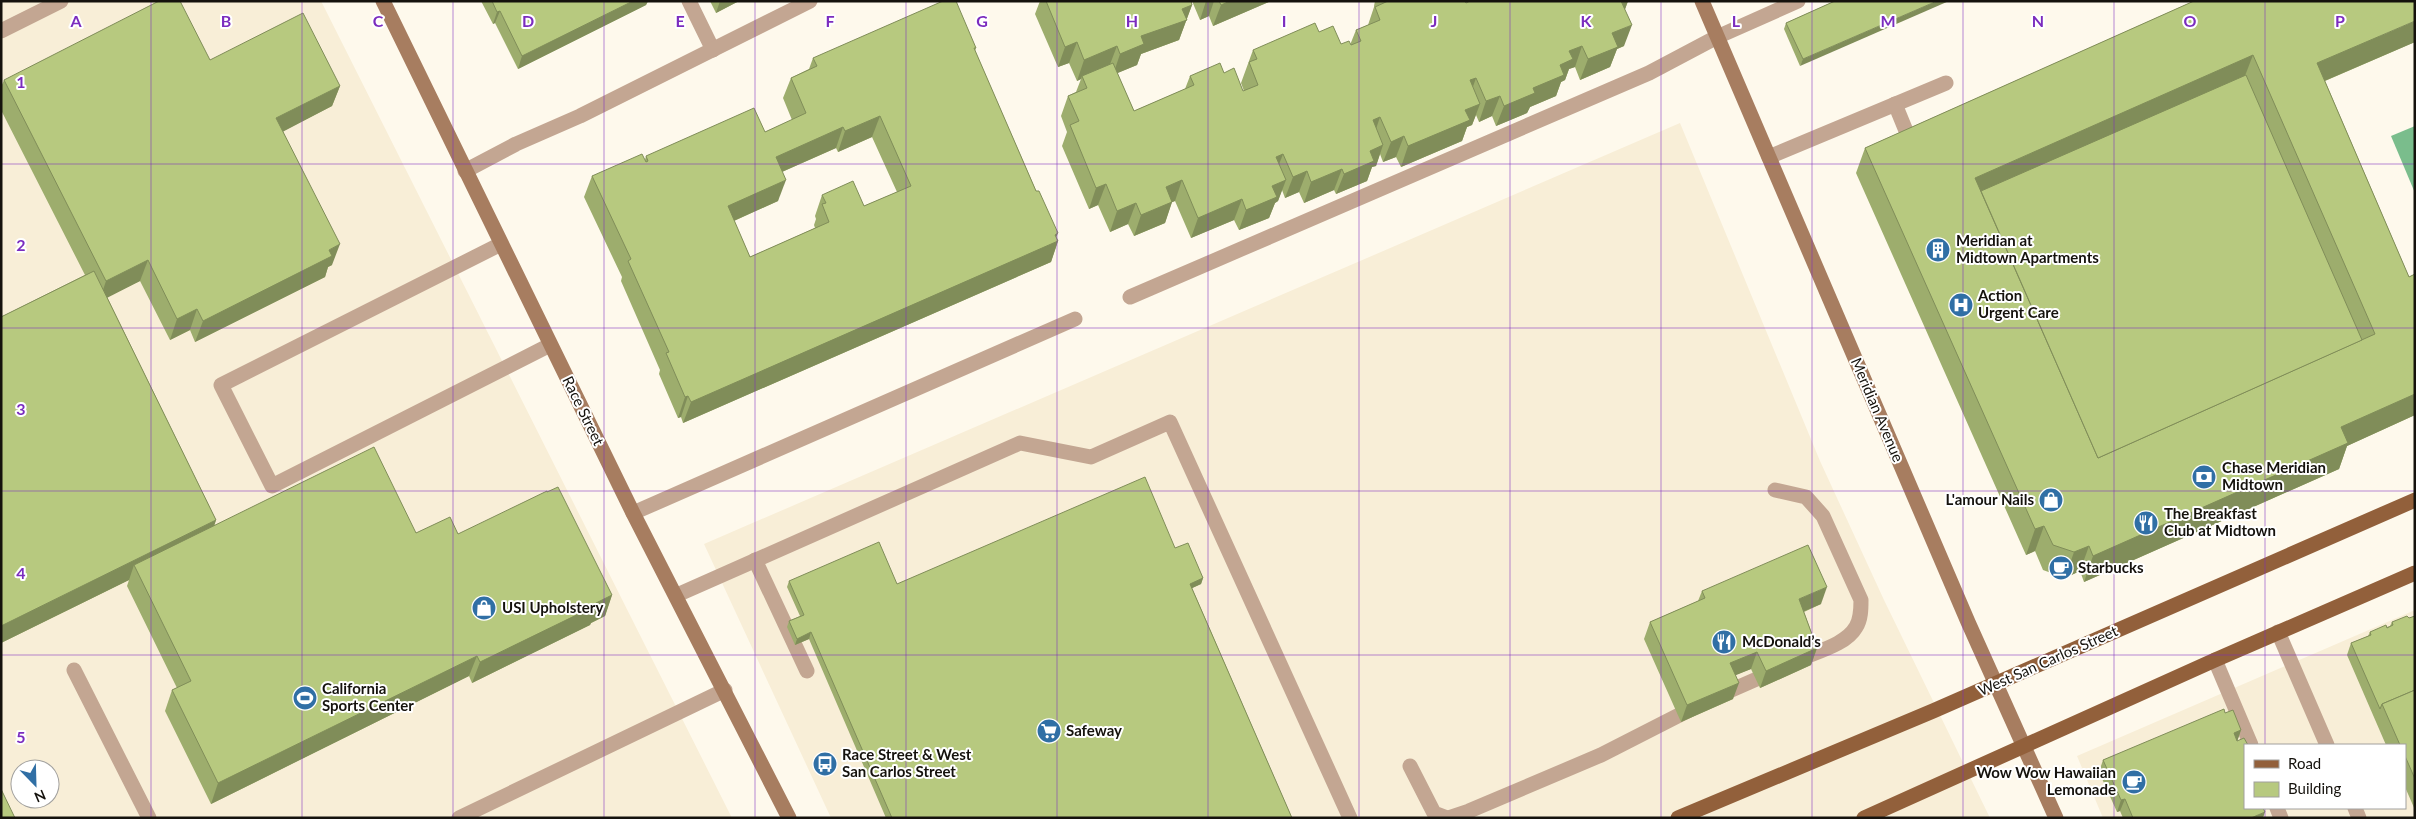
<svg xmlns="http://www.w3.org/2000/svg" width="2416" height="819" font-family="Lato,sans-serif">
	<rect width="100%" height="100%" fill="#fef9ec"/>
	<g fill="#f8eed7" fill-rule="evenodd">
		<path d="M1,1H321L732,818H1ZM20,769H50V799H20Z"/>
		<path d="M1680,123L1820,461L1884,600L1990,818H831L704,544Z"/>
		<path d="M2415,610V818H2103L2077,756ZM2245,745H2405V808H2245Z"/>
	</g>
	<path fill="#7abd8c" d="M2415,126V193L2391,136Z"/>
	<g fill="none" stroke-linecap="round" stroke-linejoin="round">
		<g stroke="#c3a692" stroke-width="15">
			<path d="M689,1L713,50"/>
			<path d="M1,31L61,1"/>
			<path d="M1895,104L1913,148"/>
			<path d="M1769,157L1946,83"/>
			<path d="M465,171L516,144L580,116L810,1"/>
			<path d="M501,244L221,385L272,486L550,345"/>
			<path d="M1130,297L1649,73L1717,37L1798,1"/>
			<path d="M1775,490L1806,497L1823,516L1861,600C1861,609 1861,619 1856,627C1846,645 1815,652 1798,660"/>
			<path d="M633,513L1075,319"/>
			<path d="M755,560L807,671"/>
			<path d="M677,595L1020,443L1091,457L1170,422L1350,818"/>
			<path d="M2278,632L2327,745"/>
			<path d="M2215,660L2251,745"/>
			<path d="M74,670L149,818"/>
			<path d="M1718,696L1775,671"/>
			<path d="M1410,766L1434,813L1447,818"/>
			<path d="M2277,808L2281,818"/>
			<path d="M2355,808L2359,818"/>
			<path d="M459,818L725,690"/>
			<path d="M1448,818L1469,811L1601,755L1695,707"/>
		</g>
		<g stroke="#a77d60" stroke-width="15">
			<path d="M383,1L633,513L789,818"/>
			<path d="M1702,1L1968,622L2056,818"/>
		</g>
		<g stroke="#92603b" stroke-width="15">
			<path d="M1678,818L1933,711L2415,500"/>
			<path d="M1864,818L2215,660L2415,573"/>
		</g>
	</g>
	<g fill="#9dad6d" fill-rule="evenodd">
		<path d="M481,1H648L646,5L518,69L495,23L493,24Z"/>
		<path d="M710,1H739L716,13Z"/>
		<path d="M1040,1H1191L1192,5L1179,40L1141,54L1137,65L1117,73L1134,111L1185,89L1190,76L1224,73L1243,91H1244L1241,83L1253,50L1319,32L1341,44L1350,45L1356,30L1368,25L1374,7V6L1375,1H1465L1466,3L1470,1H1628L1625,9L1624,46L1617,49L1610,67L1580,80L1575,67L1569,69L1565,80L1561,82L1556,96L1530,107L1527,113L1496,126L1492,116L1479,122L1476,115L1472,125L1467,127L1462,141L1401,167L1396,157L1383,162L1380,154L1376,166L1372,167L1367,181L1336,194L1334,190L1304,203L1299,192L1285,198L1282,190L1278,201L1275,203L1269,218L1239,230L1234,220L1191,238L1175,201L1172,202L1165,223L1134,236L1128,224L1110,232L1098,205L1089,209L1062,146L1067,132L1061,116L1068,96L1076,92L1081,79L1077,81L1069,63L1058,67L1035,14Z"/>
		<path d="M1192,1H1271L1213,26L1209,16L1200,20Z"/>
		<path d="M1835,1L1800,66L1784,29L1786,23Z"/>
		<path d="M2194,1L2415,42L2325,81L2409,277L2415,274V415L2347,446L2339,469L2084,582L2080,571L2065,578L2043,570L2035,551L2026,555L1856,173L1865,148Z"/>
		<path d="M976,48L975,51L1058,241L1051,262L683,423L681,417L678,418L659,374L660,370L621,281L622,277L584,197L592,176L645,160L646,156L765,132L792,120L783,98L791,78L809,69L813,58ZM872,137L897,192L864,206L822,195L815,216L816,219L814,225L815,228L750,257L734,221L778,201L782,172L836,148L838,152Z"/>
		<path d="M210,60L340,86L332,106L283,131L332,265L328,267L325,277L195,342L190,330L170,340L140,281L107,297L216,520L214,526L458,534L612,595L605,616L591,623L590,625L472,683L469,676L211,804L165,711L172,690L177,688L127,586L129,580L1,643V317L85,275L1,110V87L4,80Z"/>
		<path d="M1175,548L1203,578L1201,584L1192,588L1292,818H886L809,639L795,645L787,627L789,621L800,616L787,587L789,581L897,584Z"/>
		<path d="M1702,591L1821,604L1804,612L1817,648L1811,665L1760,688L1751,669L1735,675L1733,699L1681,722L1644,639L1650,622L1698,601Z"/>
		<path d="M2415,616V810L2405,787V745H2386L2347,655L2351,643L2368,636L2370,632L2390,626L2392,622L2409,618Z"/>
		<path d="M2225,713L2241,730L2237,741L2245,808L2263,818H2123L2120,811L2117,812L2099,772L2103,760Z"/>
	</g>
	<g fill="#808d59">
		<path d="M633,1H648L646,5L518,69L522,56Z"/>
		<path d="M720,1H739L716,13Z"/>
		<path d="M1206,1H1214L1209,16L1200,20Z"/>
		<path d="M1230,1H1271L1213,26L1221,5Z"/>
		<path d="M1619,1H1628L1623,15Z"/>
		<path d="M1937,1H1949L1800,66L1803,59Z"/>
		<path d="M1192,5L1179,40L1141,54L1137,65L1113,75L1120,54L1141,36L1182,9Z"/>
		<path d="M500,11L495,23L493,24L497,12Z"/>
		<path d="M2415,21V42L2308,88L2317,63Z"/>
		<path d="M1632,25L1624,46L1617,49L1610,67L1580,80L1588,59L1612,33Z"/>
		<path d="M1077,42L1069,63L1058,67L1065,47Z"/>
		<path d="M1117,46L1109,67L1082,76L1081,79L1077,81L1084,60Z"/>
		<path d="M1582,46L1575,67L1569,69L1565,80L1561,82L1556,96L1530,107L1527,113L1496,126L1504,106L1533,88L1560,65L1569,51Z"/>
		<path d="M2253,55L2243,81L1970,202L1975,178Z"/>
		<path d="M1476,78L1469,98L1470,80Z"/>
		<path d="M340,86L332,106L269,139L276,118Z"/>
		<path d="M1500,96L1492,116L1479,122L1486,101Z"/>
		<path d="M1480,104L1472,125L1467,127L1462,141L1401,167L1408,146L1465,110Z"/>
		<path d="M880,116L872,137L838,152L845,131Z"/>
		<path d="M1380,117L1373,138V120Z"/>
		<path d="M843,127L836,148L768,178L776,157Z"/>
		<path d="M1404,136L1396,157L1383,162L1391,142Z"/>
		<path d="M1383,145L1376,166L1372,167L1367,181L1336,194L1344,174L1370,151Z"/>
		<path d="M1283,154L1275,175L1276,157Z"/>
		<path d="M1342,169L1334,190L1304,203L1311,182Z"/>
		<path d="M1307,171L1299,192L1285,198L1293,177Z"/>
		<path d="M786,180L778,201L720,227L728,206Z"/>
		<path d="M1182,180L1175,201L1158,208L1166,187Z"/>
		<path d="M1286,180L1278,201L1275,203L1269,218L1239,230L1246,210L1272,186Z"/>
		<path d="M1106,184L1098,205L1089,209L1096,188Z"/>
		<path d="M1242,199L1234,220L1191,238L1198,218Z"/>
		<path d="M1172,202L1165,223L1134,236L1141,215Z"/>
		<path d="M1136,203L1128,224L1110,232L1117,211Z"/>
		<path d="M1058,233L1054,243L1058,241L1051,262L683,423L691,402Z"/>
		<path d="M340,244L332,265L328,267L325,277L195,342L203,321L329,250Z"/>
		<path d="M148,260L140,281L99,302L106,281Z"/>
		<path d="M197,309L190,330L170,340L177,319Z"/>
		<path d="M2415,394V415L2347,446L2339,469L2084,582L2093,556L2341,427Z"/>
		<path d="M688,396L681,417L678,418L685,397Z"/>
		<path d="M216,520L209,541L134,565L129,580L1,643V626Z"/>
		<path d="M2044,526L2035,551L2026,555L2035,529Z"/>
		<path d="M2089,546L2080,571L2065,578L2074,552Z"/>
		<path d="M1203,578L1201,584L1188,590L1190,584Z"/>
		<path d="M1827,587L1821,604L1793,616L1799,599Z"/>
		<path d="M612,595L605,616L591,623L590,625L472,683L480,662Z"/>
		<path d="M811,632L809,639L795,645L797,639Z"/>
		<path d="M1817,648L1811,665L1760,688L1766,671Z"/>
		<path d="M1757,652L1751,669L1724,680L1730,663Z"/>
		<path d="M477,656L469,676L211,804L218,783Z"/>
		<path d="M1739,683L1733,699L1681,722L1687,705Z"/>
		<path d="M2241,730L2237,742L2234,733Z"/>
		<path d="M2125,799L2120,811L2117,812L2121,800Z"/>
		<path d="M2265,812L2263,818H2251Z"/>
	</g>
	<g fill="#b7c97f" stroke="#808d59" fill-rule="evenodd">
		<path d="M159,1H180L210,60L303,13L340,86L276,118L340,244L329,250L332,256L203,321L197,309L177,319L148,260L106,281L4,80Z"/>
		<path d="M492,1H633L522,56L500,11L497,12Z"/>
		<path d="M943,1H956L976,48H974L1036,191H1039L1058,233L1055,235L1058,241L691,402L688,396L685,397L666,353L669,352L628,261L631,259L592,176L642,154L646,162L648,161L646,156L754,108L765,132L806,113L791,78L817,66L813,58ZM880,116L911,186L864,206L853,181L822,195L826,203L822,204L829,222L750,257L728,206L786,180L776,157L843,127L845,131Z"/>
		<path d="M1046,1H1191L1192,5L1182,9L1187,20L1141,36L1144,44L1120,54L1117,46L1084,60L1077,42L1065,47Z"/>
		<path d="M1219,1H1230L1221,5Z"/>
		<path d="M1388,1H1465L1466,3L1470,1H1621L1632,25L1612,33L1618,47L1588,59L1582,46L1569,51L1573,59L1560,65L1564,75L1533,88L1535,93L1504,106L1500,96L1486,101L1476,78L1470,80L1480,104L1465,110L1470,120L1408,146L1404,136L1391,142L1380,117L1373,120L1383,145L1370,151L1374,161L1344,174L1342,169L1311,182L1307,171L1293,177L1283,154L1276,157L1286,180L1272,186L1277,197L1246,210L1242,199L1198,218L1182,180L1166,187L1172,202L1141,215L1136,203L1117,211L1106,184L1096,188L1070,125L1079,121L1068,96L1087,88L1082,76L1113,63L1134,111L1194,85L1190,76L1220,63L1224,73L1234,68L1243,91L1258,85L1249,62L1257,59L1253,50L1315,23L1319,32L1333,26L1341,44L1349,41L1351,45L1361,41L1356,30L1380,20L1375,7Z"/>
		<path d="M1835,1H1937L1803,59L1786,23Z"/>
		<path d="M2194,1H2415V21L2317,63L2409,277L2415,274V394L2341,427L2348,443L2093,556L2089,546L2074,552L2053,545L2044,526L2035,529L1865,148ZM2253,55L2375,334L2098,458L1975,178Z"/>
		<path d="M2246,75L2362,340L2098,458L1981,191Z"/>
		<path d="M94,271L216,520L1,626V317Z"/>
		<path d="M374,447L416,533L450,517L458,534L547,491V492L558,487L612,595L596,603L597,605L480,662L477,656L218,783L172,690L191,681L134,565Z"/>
		<path d="M1145,477L1175,548L1188,543L1203,578L1190,584L1292,818H892L811,632L797,639L789,621L804,615L789,581L879,542L897,584Z"/>
		<path d="M1808,545L1827,587L1799,599L1817,648L1766,671L1757,652L1730,663L1739,683L1687,705L1650,622L1705,598L1702,591Z"/>
		<path d="M2407,616L2409,618L2415,616V690L2382,704L2380,709L2351,643L2371,635L2370,632L2386,625L2387,628L2393,625L2392,622Z"/>
		<path d="M2415,690V779L2405,756V745H2400L2382,704Z"/>
		<path d="M2224,709L2225,713L2233,710L2241,730L2234,733L2237,741L2244,738L2248,745H2245V808H2263L2265,812L2251,818H2133L2125,799L2121,800L2103,760Z"/>
		<path d="M1,789L15,818H1Z"/>
	</g>
	<path fill="none" stroke="#7b2cbf" stroke-width="1" stroke-opacity="0.55" d="M151,1V818M302,1V818M453,1V818M604,1V818M755,1V818M906,1V818M1057,1V818M1208,1V818M1359,1V818M1510,1V818M1661,1V818M1812,1V818M1963,1V818M2114,1V818M2265,1V745M1,164H2415M1,328H2415M1,491H2415M1,655H2415M2265,808V818"/>
	<defs>
		<symbol id="building-disc" viewBox="-11 -11 22 22"><circle r="9.5" fill="#306fa5" stroke="#fff"/><path d="M-4-6H4V6H1V3H-1V6H-4ZM-2.5-4.3h1.7v1.8h-1.7ZM.8-4.3h1.7v1.8H.8ZM-2.5-1h1.7V.8h-1.7ZM.8-1h1.7V.8H.8Z" fill="#fff"/></symbol>
		<symbol id="hospital-disc" viewBox="-11 -11 22 22"><circle r="9.5" fill="#306fa5" stroke="#fff"/><path d="M-5-5h3v3.5h4V-5h3V5h-3V1.5h-4V5h-3Z" fill="#fff"/></symbol>
		<symbol id="bank-disc" viewBox="-11 -11 22 22"><circle r="9.5" fill="#306fa5" stroke="#fff"/><path d="M-6-4H6V4H-6ZM0-2.3a2.3 2.3 0 1 0 0 4.6a2.3 2.3 0 1 0 0-4.6Z" fill="#fff"/></symbol>
		<symbol id="shop-disc" viewBox="-11 -11 22 22"><circle r="9.5" fill="#306fa5" stroke="#fff"/><path d="M-5-2.5h2.3a2.7 3.5 0 0 1 5.4 0H5L5.5 6h-11ZM-1.5-2.5h3a1.5 2.3 0 0 0-3 0Z" fill="#fff"/></symbol>
		<symbol id="restaurant-disc" viewBox="-11 -11 22 22"><circle r="9.5" fill="#306fa5" stroke="#fff"/><path d="M-5-6h1v4h1v-4h1v4h1v-4h1v5L-1.5 .5V6h-2V.5L-5-1ZM5-6V6H3V1.5H1.5Q1.5-4 5-6Z" fill="#fff"/></symbol>
		<symbol id="cafe-disc" viewBox="-11 -11 22 22"><circle r="9.5" fill="#306fa5" stroke="#fff"/><path d="M-5.5-4.5H6V0H3Q3 3.5 0 3.5H-2.5Q-5.5 3.5-5.5 0ZM3-3.2v2h1.7v-2ZM-6 4.5H4V6H-6Z" fill="#fff"/></symbol>
		<symbol id="stadium-disc" viewBox="-11 -11 22 22"><circle r="9.5" fill="#306fa5" stroke="#fff"/><path d="M0-5a6.5 5 0 1 0 0 10a6.5 5 0 1 0 0-10ZM-3.5-1.8h7v3.6h-7Z" fill="#fff"/></symbol>
		<symbol id="supermarket-disc" viewBox="-11 -11 22 22"><circle r="9.5" fill="#306fa5" stroke="#fff"/><path d="M-6-5.5h2.5l.6 2H6L4.5 2H-2.5L-4.4-4H-6ZM-1.5 3.2a1.3 1.3 0 1 0 .1 0ZM3 3.2a1.3 1.3 0 1 0 .1 0Z" fill="#fff"/></symbol>
		<symbol id="bus-disc" viewBox="-11 -11 22 22"><circle r="9.5" fill="#306fa5" stroke="#fff"/><path d="M-5-6H5V4H4V6H2V4H-2V6H-4V4H-5ZM-3.5-4V0h7V-4ZM-3.5 1.2v1.5H-2V1.2ZM2 1.2v1.5H3.5V1.2Z" fill="#fff"/></symbol>
	</defs>
	<g fill-rule="evenodd">
		<use href="#building-disc" x="1924" y="236" width="28" height="28"/>
		<use href="#hospital-disc" x="1947" y="291" width="28" height="28"/>
		<use href="#bank-disc" x="2190" y="463" width="28" height="28"/>
		<use href="#shop-disc" x="2037" y="486" width="28" height="28"/>
		<use href="#restaurant-disc" x="2132" y="509" width="28" height="28"/>
		<use href="#cafe-disc" x="2047" y="554" width="28" height="28"/>
		<use href="#shop-disc" x="470" y="594" width="28" height="28"/>
		<use href="#restaurant-disc" x="1710" y="628" width="28" height="28"/>
		<use href="#stadium-disc" x="291" y="684" width="28" height="28"/>
		<use href="#supermarket-disc" x="1035" y="717" width="28" height="28"/>
		<use href="#bus-disc" x="811" y="750" width="28" height="28"/>
		<use href="#cafe-disc" x="2120" y="768" width="28" height="28"/>
	</g>
	<g text-anchor="middle" stroke-width="4" stroke-linejoin="round" paint-order="stroke">
		<g font-size="15" font-weight="bold" fill="#15120d" stroke="#fff" text-anchor="start">
			<text x="1956" y="246">Meridian at<tspan x="1956" dy="17">Midtown Apartments</tspan></text>
			<text x="1978" y="301">Action<tspan x="1978" dy="17">Urgent Care</tspan></text>
			<text x="2222" y="473">Chase Meridian<tspan x="2222" dy="17">Midtown</tspan></text>
			<text x="2034" y="505" text-anchor="end">L'amour Nails</text>
			<text x="2164" y="519">The Breakfast<tspan x="2164" dy="17">Club at Midtown</tspan></text>
			<text x="2078" y="573">Starbucks</text>
			<text x="502" y="613">USI Upholstery</text>
			<text x="1742" y="647">McDonald’s</text>
			<text x="322" y="694">California<tspan x="322" dy="17">Sports Center</tspan></text>
			<text x="1066" y="736">Safeway</text>
			<text x="842" y="760">Race Street &amp; West<tspan x="842" dy="17">San Carlos Street</tspan></text>
			<text x="2116" y="778" text-anchor="end">Wow Wow Hawaiian<tspan x="2116" dy="17">Lemonade</tspan></text>
		</g>
		<g font-size="15" fill="#15120d" stroke="#fff">
			<text transform="translate(1877 410) rotate(67)" y="5">Meridian Avenue</text>
			<text transform="translate(583 411) rotate(64)" y="5">Race Street</text>
			<text transform="translate(2048 661) rotate(-24)" y="5">West San Carlos Street</text>
		</g>
	</g>
	<g font-size="16" text-anchor="middle" font-weight="bold" fill="#7b2cbf" stroke="#fff" stroke-width="4" stroke-linejoin="round" paint-order="stroke">
		<text x="76" y="27">A</text>
		<text x="226" y="27">B</text>
		<text x="378" y="27">C</text>
		<text x="528" y="27">D</text>
		<text x="680" y="27">E</text>
		<text x="830" y="27">F</text>
		<text x="982" y="27">G</text>
		<text x="1132" y="27">H</text>
		<text x="1284" y="27">I</text>
		<text x="1434" y="27">J</text>
		<text x="1586" y="27">K</text>
		<text x="1736" y="27">L</text>
		<text x="1888" y="27">M</text>
		<text x="2038" y="27">N</text>
		<text x="2190" y="27">O</text>
		<text x="2340" y="27">P</text>
		<text x="21" y="88">1</text>
		<text x="21" y="251">2</text>
		<text x="21" y="415">3</text>
		<text x="21" y="579">4</text>
		<text x="21" y="743">5</text>
	</g>
	<rect width="2416" height="819" fill="none" stroke="#15120d" stroke-width="5"/>
	<rect x="2244" y="744" width="162" height="65" fill="#ffffff" stroke="#a1a09e"/>
	<rect x="2254" y="760" width="25" height="8" fill="#92603b" stroke="#a1a09e"/>
	<text x="2288" y="769" font-size="15" fill="#15120d">Road</text>
	<rect x="2254" y="782" width="25" height="15" fill="#b7c97f" stroke="#a1a09e"/>
	<text x="2288" y="794" font-size="15" fill="#15120d">Building</text>
	<g transform="translate(35 784) rotate(157)"><circle r="24" fill="#ffffff" stroke="#a1a09e"/>
	<path d="M0-4L9 19L0 12L-9 19Z" fill="#306fa5"/>
	<text y="-8" font-size="14" font-weight="bold" text-anchor="middle" fill="#15120d">N</text>
	</g>
</svg>
